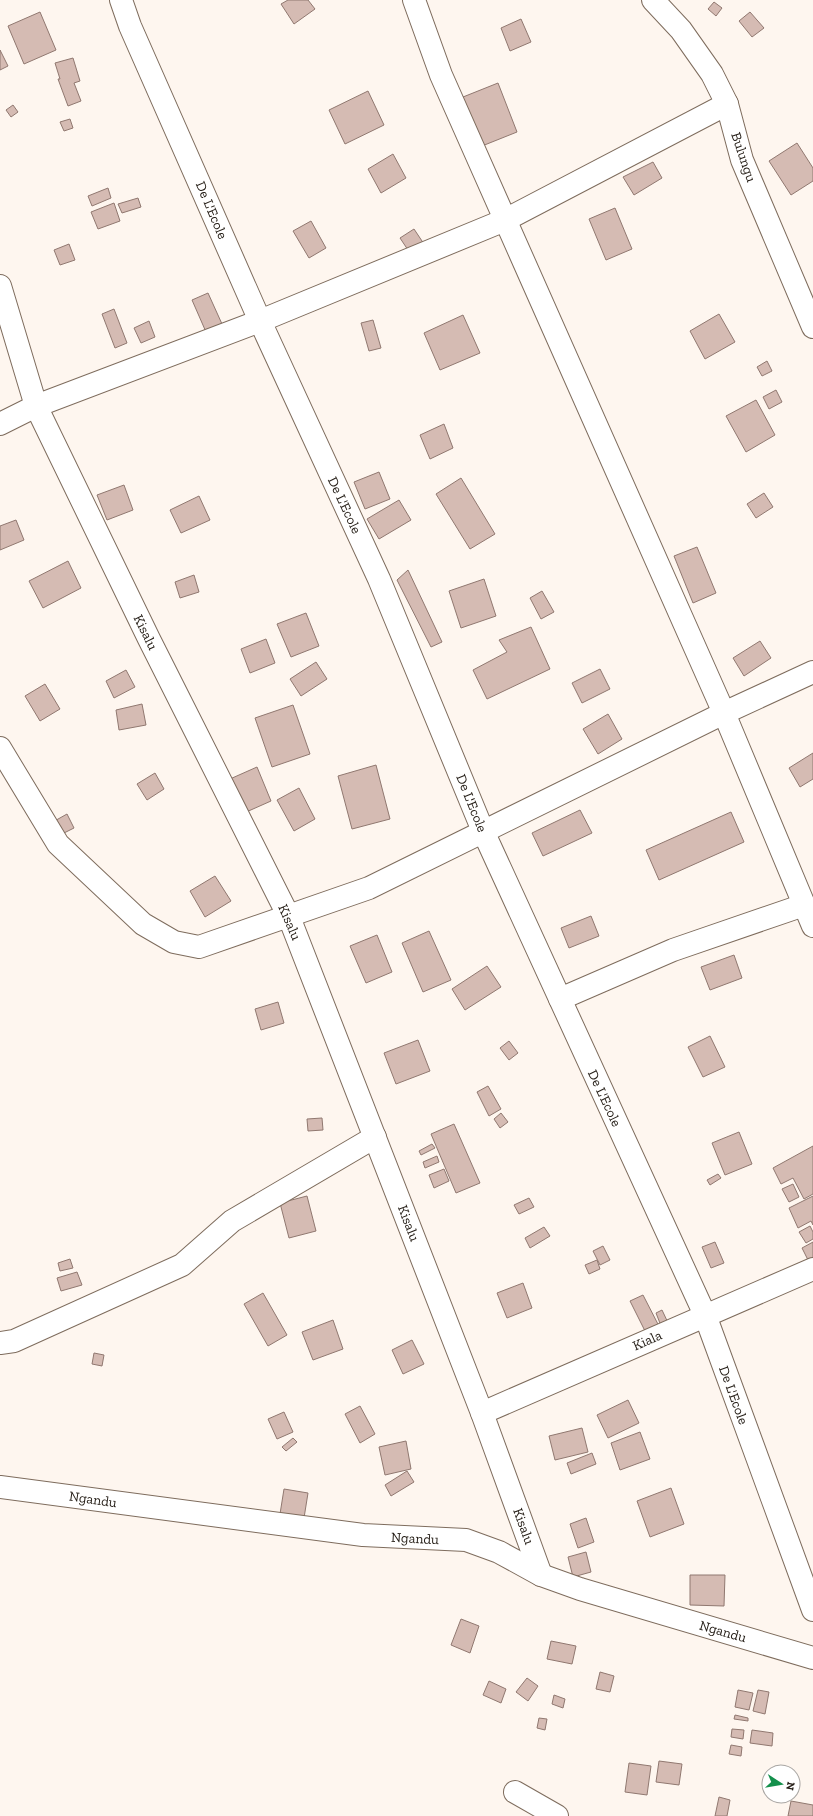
<svg xmlns="http://www.w3.org/2000/svg" width="813" height="1816" font-family="'Zilla Slab',serif">
	<rect width="100%" height="100%" fill="#fef6ef"/>
	<g fill="#d5bbb3" stroke="#907870">
		<path d="M288,0H308L315,9L294,24L281,4Z"/>
		<path d="M714,2L722,8L716,16L708,9Z"/>
		<path d="M40,12L56,50L24,64L8,26Z"/>
		<path d="M750,12L764,28L752,37L739,21Z"/>
		<path d="M521,19L531,42L510,51L501,28Z"/>
		<path d="M0,50L8,66L0,70Z"/>
		<path d="M73,58L80,81L74,83L81,101L68,106L58,79H60L55,63Z"/>
		<path d="M498,83L517,132L477,148L458,99Z"/>
		<path d="M368,91L384,125L345,144L329,110Z"/>
		<path d="M13,105L18,112L11,117L6,110Z"/>
		<path d="M70,119L73,128L64,131L60,122Z"/>
		<path d="M797,143L813,168V181L791,195L769,161Z"/>
		<path d="M393,154L406,178L381,193L368,169Z"/>
		<path d="M653,162L662,178L634,195L623,177Z"/>
		<path d="M108,188L111,198L92,206L88,196Z"/>
		<path d="M138,198L141,207L122,213L118,204Z"/>
		<path d="M114,203L120,221L98,229L91,212Z"/>
		<path d="M615,208L632,249L606,260L589,219Z"/>
		<path d="M311,221L326,248L309,258L293,231Z"/>
		<path d="M414,229L424,244L410,253L400,238Z"/>
		<path d="M69,244L75,260L60,265L54,250Z"/>
		<path d="M208,293L222,324L206,332L192,300Z"/>
		<path d="M114,309L127,343L115,348L102,314Z"/>
		<path d="M719,314L735,342L705,359L690,331Z"/>
		<path d="M463,315L480,353L440,370L424,333Z"/>
		<path d="M373,320L381,348L369,351L361,323Z"/>
		<path d="M149,321L155,337L141,343L134,328Z"/>
		<path d="M767,361L772,371L762,376L757,367Z"/>
		<path d="M776,390L782,402L769,409L763,397Z"/>
		<path d="M756,400L775,435L746,452L726,416Z"/>
		<path d="M444,424L453,448L430,459L420,435Z"/>
		<path d="M379,472L390,499L365,509L354,482Z"/>
		<path d="M461,478L495,534L470,549L436,494Z"/>
		<path d="M124,485L133,510L107,520L97,495Z"/>
		<path d="M764,493L773,507L756,518L747,504Z"/>
		<path d="M199,496L210,520L181,533L170,510Z"/>
		<path d="M399,500L411,520L379,539L367,519Z"/>
		<path d="M16,520L24,540L0,550V526Z"/>
		<path d="M697,547L716,593L693,603L674,556Z"/>
		<path d="M68,561L81,588L43,608L29,581Z"/>
		<path d="M408,570L442,642L431,647L397,580Z"/>
		<path d="M194,575L199,592L180,598L175,582Z"/>
		<path d="M484,579L496,616L461,628L449,591Z"/>
		<path d="M542,591L554,612L541,619L530,598Z"/>
		<path d="M306,613L319,646L291,657L277,624Z"/>
		<path d="M531,627L550,669L487,699L473,670L507,652L499,640Z"/>
		<path d="M266,639L275,663L250,673L241,649Z"/>
		<path d="M760,641L771,658L744,676L733,658Z"/>
		<path d="M316,662L327,679L301,696L290,679Z"/>
		<path d="M600,669L610,689L582,703L572,683Z"/>
		<path d="M126,670L135,687L114,698L106,681Z"/>
		<path d="M45,684L60,709L40,721L25,696Z"/>
		<path d="M142,704L146,725L119,730L116,710Z"/>
		<path d="M293,705L310,754L272,767L255,718Z"/>
		<path d="M608,714L622,739L598,754L583,729Z"/>
		<path d="M813,753V779L800,787L789,768Z"/>
		<path d="M376,765L390,819L352,829L338,776Z"/>
		<path d="M257,767L271,801L244,813L230,779Z"/>
		<path d="M155,773L164,789L147,800L137,784Z"/>
		<path d="M299,788L315,819L294,831L277,800Z"/>
		<path d="M580,810L592,833L543,856L532,833Z"/>
		<path d="M731,812L744,842L659,880L646,850Z"/>
		<path d="M67,814L74,828L58,836L51,823Z"/>
		<path d="M215,876L231,901L205,917L190,891Z"/>
		<path d="M591,916L599,936L569,948L561,928Z"/>
		<path d="M429,931L451,980L423,992L402,943Z"/>
		<path d="M377,935L392,972L366,983L350,946Z"/>
		<path d="M734,955L742,978L710,990L701,967Z"/>
		<path d="M487,966L501,987L465,1010L452,989Z"/>
		<path d="M278,1002L284,1023L261,1030L255,1009Z"/>
		<path d="M710,1036L725,1067L703,1077L688,1047Z"/>
		<path d="M418,1040L430,1071L396,1084L384,1053Z"/>
		<path d="M509,1041L518,1053L509,1060L500,1048Z"/>
		<path d="M488,1086L501,1109L489,1116L477,1092Z"/>
		<path d="M501,1113L508,1122L500,1128L494,1119Z"/>
		<path d="M322,1118L323,1130L308,1131L307,1119Z"/>
		<path d="M454,1124L480,1183L456,1193L431,1134Z"/>
		<path d="M739,1132L752,1164L725,1175L712,1143Z"/>
		<path d="M432,1144L435,1148L421,1155L419,1151Z"/>
		<path d="M813,1146V1194L804,1199L793,1178L781,1184L773,1168Z"/>
		<path d="M437,1156L439,1162L425,1168L423,1162Z"/>
		<path d="M444,1169L449,1181L434,1188L429,1175Z"/>
		<path d="M718,1174L721,1178L710,1185L707,1180Z"/>
		<path d="M793,1184L799,1197L789,1202L782,1189Z"/>
		<path d="M307,1196L316,1231L289,1238L280,1203Z"/>
		<path d="M813,1196V1225L811,1221L798,1228L789,1208Z"/>
		<path d="M529,1198L534,1207L519,1214L514,1205Z"/>
		<path d="M810,1226L813,1232V1239L806,1243L799,1232Z"/>
		<path d="M544,1227L550,1236L530,1248L525,1238Z"/>
		<path d="M715,1242L724,1263L711,1268L702,1247Z"/>
		<path d="M813,1242V1265L811,1266L802,1248Z"/>
		<path d="M603,1246L610,1260L600,1265L593,1251Z"/>
		<path d="M70,1259L73,1268L60,1271L58,1263Z"/>
		<path d="M597,1260L600,1269L589,1274L585,1265Z"/>
		<path d="M77,1272L82,1285L61,1291L57,1278Z"/>
		<path d="M523,1283L532,1308L507,1318L497,1293Z"/>
		<path d="M263,1293L287,1335L268,1346L244,1304Z"/>
		<path d="M643,1295L661,1330L648,1337L630,1301Z"/>
		<path d="M662,1310L670,1327L663,1331L656,1313Z"/>
		<path d="M333,1320L343,1349L313,1360L302,1332Z"/>
		<path d="M412,1340L424,1364L403,1374L392,1350Z"/>
		<path d="M94,1353L104,1355L102,1366L92,1364Z"/>
		<path d="M628,1400L639,1423L608,1438L597,1415Z"/>
		<path d="M360,1406L375,1434L360,1443L345,1414Z"/>
		<path d="M284,1412L293,1432L277,1439L268,1419Z"/>
		<path d="M582,1428L588,1452L555,1460L549,1436Z"/>
		<path d="M640,1432L650,1459L620,1470L611,1443Z"/>
		<path d="M293,1438L297,1442L286,1451L282,1447Z"/>
		<path d="M406,1441L411,1469L385,1475L379,1447Z"/>
		<path d="M592,1453L596,1464L571,1474L567,1463Z"/>
		<path d="M407,1471L414,1482L391,1496L385,1485Z"/>
		<path d="M671,1488L684,1524L650,1537L637,1501Z"/>
		<path d="M284,1489L308,1493L304,1518L280,1514Z"/>
		<path d="M586,1518L594,1542L578,1548L570,1524Z"/>
		<path d="M586,1552L591,1572L573,1577L568,1557Z"/>
		<path d="M690,1575H725L724,1606L690,1605Z"/>
		<path d="M461,1619L479,1626L470,1653L451,1645Z"/>
		<path d="M551,1641L576,1646L572,1664L547,1659Z"/>
		<path d="M600,1672L614,1676L610,1692L596,1689Z"/>
		<path d="M527,1678L538,1686L528,1701L516,1692Z"/>
		<path d="M489,1681L506,1689L501,1703L483,1695Z"/>
		<path d="M738,1690L753,1693L749,1710L735,1707Z"/>
		<path d="M758,1690L769,1692L765,1714L753,1711Z"/>
		<path d="M554,1695L565,1699L563,1708L552,1704Z"/>
		<path d="M735,1715L748,1718V1721L734,1719Z"/>
		<path d="M539,1718L547,1719L545,1730L537,1728Z"/>
		<path d="M732,1729L744,1730L743,1739L731,1737Z"/>
		<path d="M752,1730L773,1733L772,1746L750,1743Z"/>
		<path d="M731,1745L742,1747L741,1756L729,1754Z"/>
		<path d="M659,1761L682,1764L679,1785L656,1782Z"/>
		<path d="M629,1763L651,1766L647,1795L625,1792Z"/>
		<path d="M719,1797L730,1800L727,1816H715Z"/>
		<path d="M791,1801L813,1805V1816H788Z"/>
	</g>
	<g fill="none" stroke-linecap="round" stroke-linejoin="round">
		<defs>
			<g id="street">
				<path d="M121,0L130,26L260,321L379,579L483,831L705,1315L813,1610"/>
				<path d="M414,0L441,75L724,713L813,926"/>
				<path d="M653,0L681,30L712,74L727,104L742,160L813,327"/>
				<path d="M0,286L36,406L149,639L289,917L482,1413L541,1575"/>
				<path d="M0,424L36,406L260,321L505,220L727,104"/>
				<path d="M0,748L58,844L143,924L174,942L199,947L369,888L724,713L813,672"/>
				<path d="M560,999L673,950L804,905"/>
				<path d="M0,1343L14,1341L182,1265L232,1221L375,1137"/>
				<path d="M482,1413L813,1269"/>
				<path d="M0,1487L363,1535L466,1540L499,1552L541,1575L580,1589L813,1658"/>
				<path d="M515,1792L557,1816"/>
			</g>
		</defs>
		<use href="#street" stroke="#7e6c5d" stroke-width="24"/>
		<use href="#street" stroke="#fff" stroke-width="22"/>
	</g>
	<g text-anchor="middle" stroke-width="3" stroke-linejoin="round" paint-order="stroke">
		<g font-size="14" fill="#272019" stroke="#fff">
			<text transform="translate(744 157) rotate(71)" y="5">Bulungu</text>
			<text transform="translate(212 210) rotate(67)" y="5">De L'Ecole</text>
			<text transform="translate(345 505) rotate(65)" y="5">De L'Ecole</text>
			<text transform="translate(146 632) rotate(64)" y="5">Kisalu</text>
			<text transform="translate(472 803) rotate(68)" y="5">De L'Ecole</text>
			<text transform="translate(290 922) rotate(67)" y="5">Kisalu</text>
			<text transform="translate(605 1098) rotate(65)" y="5">De L'Ecole</text>
			<text transform="translate(409 1223) rotate(69)" y="5">Kisalu</text>
			<text transform="translate(647 1340) rotate(-24)" y="5">Kiala</text>
			<text transform="translate(734 1395) rotate(70)" y="5">De L'Ecole</text>
			<text transform="translate(93 1499) rotate(8)" y="5">Ngandu</text>
			<text transform="translate(524 1526) rotate(70)" y="5">Kisalu</text>
			<text transform="translate(415 1538) rotate(3)" y="5">Ngandu</text>
			<text transform="translate(723 1631) rotate(16)" y="5">Ngandu</text>
		</g>
	</g>
	<g transform="translate(781 1784) rotate(102)"><circle r="19" fill="#ffffff" stroke="#a9a6a3"/>
	<path d="M0-3L7 15L0 10L-7 15Z" fill="#14904c"/>
	<text y="-6" font-size="11" font-weight="bold" text-anchor="middle" fill="#272019">N</text>
	</g>
</svg>
